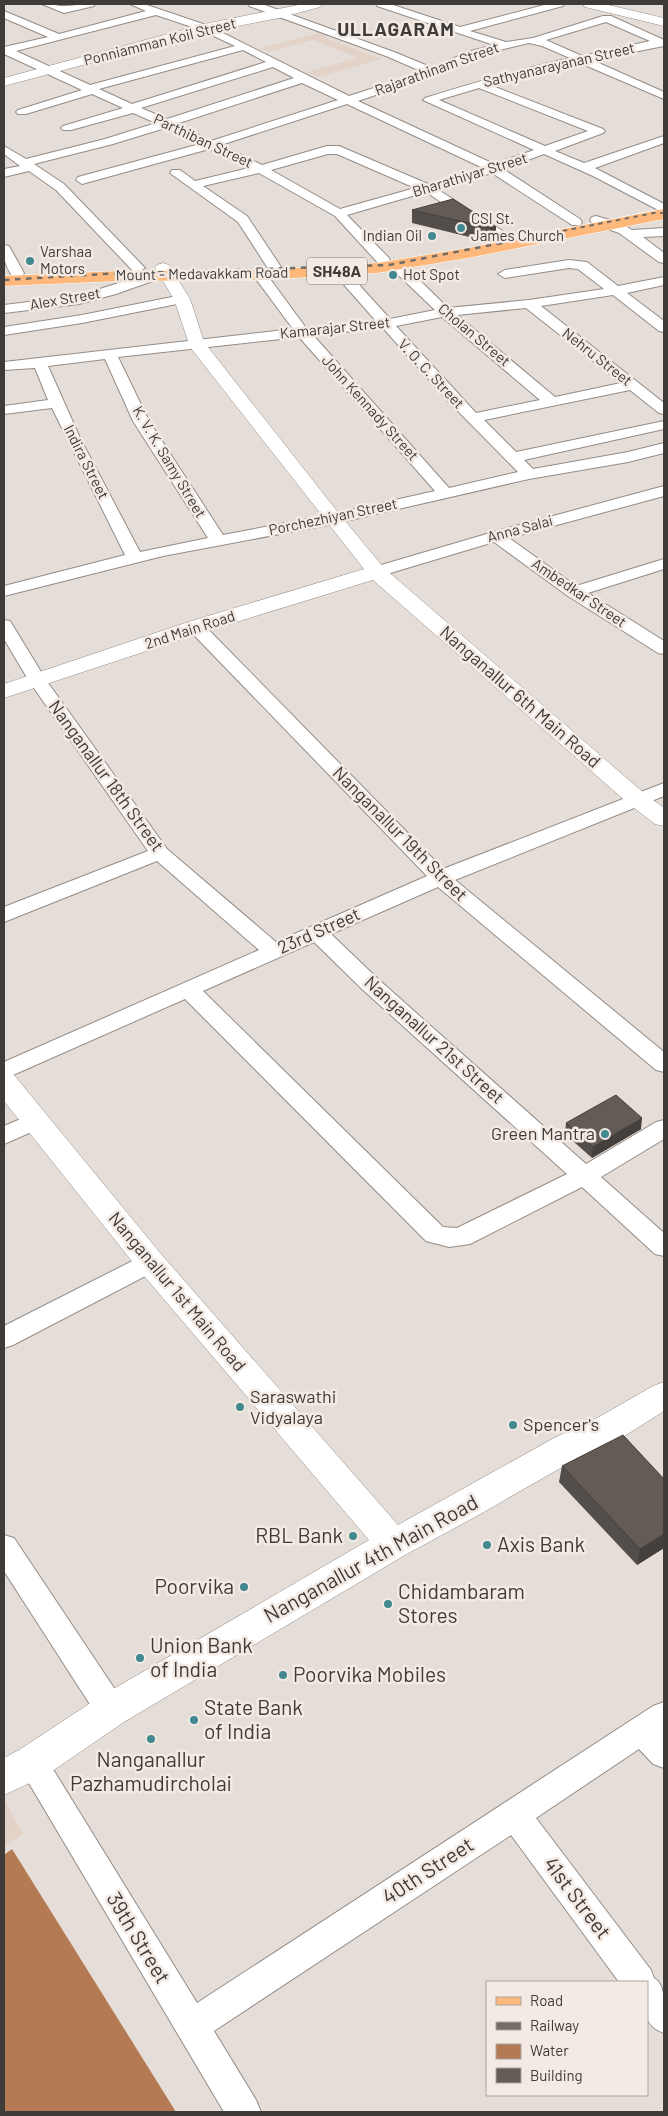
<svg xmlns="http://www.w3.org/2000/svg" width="668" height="2116" font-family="Barlow,sans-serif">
	<rect width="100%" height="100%" fill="#e5ddd7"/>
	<g fill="#e2d2c8">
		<path d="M319,33L327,36L325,38L382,59L318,77L307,72L358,58L313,40L269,52L260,48Z"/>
		<path d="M4,1799L23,1834L4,1847Z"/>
	</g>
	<path fill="#b47a53" d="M12,1849L176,2112H4V1855Z"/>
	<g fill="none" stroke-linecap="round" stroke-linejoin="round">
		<defs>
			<g id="minor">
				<path d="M42,4C50,3 59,7 66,6C76,6 85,3 95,4L94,6L64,13Z"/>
				<path d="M130,4H144L209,26L349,96L423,72L386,56L249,6L248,4H262L394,52L433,68L467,52L494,45L377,6L376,4H390L460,27L548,4H564L563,6L470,31L506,42L533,38L603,16H611L664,40V46L592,60L664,92V99L580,63L522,75L490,85L603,129L605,131L603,133L555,151L584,163L664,136V143L595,168L664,204V213L593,176L544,154L503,169L580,219L582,222L580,225H572L492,173L437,189L509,235L510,238L509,241H499L426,192L347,215L388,257L390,260L388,263H378L335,216L259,173L203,186L247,216L281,267L274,271L269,270L238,222L170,173L172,170H180L195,181L249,168L209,149L82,184L76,180L78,177L200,144L165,128L113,144L34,164L64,184L145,268L138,272L133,271L56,190L29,171L4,177V169L20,166L4,154V146L26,159L105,139L156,123L133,113L71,130H63L61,128L63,126L123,108L92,94L26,114H18L16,112L18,110L82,90L4,54V47L48,37L4,18V11L59,34L146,11ZM156,15L201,30L235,46L90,85L16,51ZM606,22L650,41L582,56L546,40ZM529,43L542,46L570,58C520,69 473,83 425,98L423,100L534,150L494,164L358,101L449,70L475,56ZM243,50L266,62L132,104L99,89ZM273,67L294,78L167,119L141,108ZM302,83L338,100L211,141L176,124ZM479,88L588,131L545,146L439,100ZM347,104L483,168L428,184L339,146H327L262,165L221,145ZM328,154H337L415,188L340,209L271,170Z"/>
				<path d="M596,216L620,223L632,230L664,228V236L643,237L664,253V263L659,262L619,233L592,223L590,220L592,217Z"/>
				<path d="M4,245L9,246L24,273L22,276H12C5,265 3,257 4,245Z"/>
				<path d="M569,260L587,262L618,286L664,277V285L627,293L664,321V332L659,331L613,295L541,306L664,403V414L659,413L630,390L484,420L516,452L664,421V429L524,460L533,469L628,452L664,443V453L628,462L529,479L333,524L163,556L4,596V586L125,555L52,408L4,414V406L48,400L35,368L4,370V362L293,329L253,275L260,271L265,272L306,328L376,321L331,270L338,266L343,267L390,319L435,310L392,269L390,266L397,262L402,263L448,308L529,300L604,289L578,269L569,268L505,278L498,274L505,270ZM526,308L621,383L555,397L457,315ZM442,317L540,400L476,413L396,326ZM383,328L450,403L518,472L449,488L313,335ZM299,337L435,491L333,514L223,535L149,421L118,357ZM105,359L133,421L208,538L140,552L80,438L48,366Z"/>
				<path d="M153,272L158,273L160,276L158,279L116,294L79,304L4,313V305L78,296Z"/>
				<path d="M182,295L189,299L187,302L82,323L4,335V327L82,315Z"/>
				<path d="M664,486V496L509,538L576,586L664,559V569L588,593L664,641V654L658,653L568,596L494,542L377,577L371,576L369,572L371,568L490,533Z"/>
				<path d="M4,620L10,621L46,680L167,849L276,942L427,876L190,631L187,627L190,623L196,622L202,623L443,869L664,783V796L455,880L664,1052V1072L656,1070L438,887L331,934L378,979L586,1164L656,1122L664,1120V1139L601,1177L664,1233V1256L655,1254L582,1187L470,1244L449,1247L426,1241L185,999L4,1079V1062L259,950L157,861L4,922V907L148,851L29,681L4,639ZM314,942L362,989L567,1174L457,1228L443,1227L203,991Z"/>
				<path d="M35,1113L43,1115L47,1121L43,1127L4,1144V1126Z"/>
				<path d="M150,1252L159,1255L162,1262L159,1269L13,1345L4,1348V1326Z"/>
				<path d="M4,1535L14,1538L122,1700L126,1710L122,1720L111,1724L100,1720L4,1571Z"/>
				<path d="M664,1702V1768L653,1764L639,1749L536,1818L651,1970L654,1978C668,1985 664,2017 664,2033C639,2024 647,2005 647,1982H619L511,1835L214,2031L256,2100L261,2112H224L17,1763L21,1753L32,1748L43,1753L197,2003L653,1706Z"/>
			</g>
			<g id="tertiary">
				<path d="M303,4H322L320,7L279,18L206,32L4,86V78L205,24Z"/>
				<path d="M583,4H604L664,18V26L585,7Z"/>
				<path d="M163,263L169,265L190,299L204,342L340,515L384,568L645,794L664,808V826L655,824L629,804L373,580L204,632L4,698V684L188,622L364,569L190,347L174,299L155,268L157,265Z"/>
				<path d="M4,1072L14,1075L161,1254L398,1525L554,1438L599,1417L653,1386L664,1382V1411L623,1437L578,1458L475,1517L405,1555L124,1722L45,1776L4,1795V1758L19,1750L98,1698L369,1540L139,1270L4,1101Z"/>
			</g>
			<path id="primary" d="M664,209V219L468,258L377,273L260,280L119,281L4,286V276L119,271L260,270L377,263L468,248Z"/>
		</defs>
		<use href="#minor" stroke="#948c87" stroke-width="2"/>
		<use href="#tertiary" stroke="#948c87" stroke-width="1"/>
		<use href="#primary" stroke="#fff" stroke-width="1"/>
		<use href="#minor" fill="#fff" fill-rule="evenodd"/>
		<use href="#tertiary" fill="#fff" fill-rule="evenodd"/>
		<use href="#primary" fill="#feb87b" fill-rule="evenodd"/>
		<path stroke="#726d69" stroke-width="2" stroke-dasharray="4.5 4.5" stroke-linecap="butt" d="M501,243L654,213H664"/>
		<path stroke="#726d69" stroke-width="2.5" stroke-dasharray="5.5 5.5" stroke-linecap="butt" d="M4,280L104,274L389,265L507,242"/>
	</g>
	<g fill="#544e4a">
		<path d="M412,210L496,227L495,241L490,242L412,223Z"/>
		<path d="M566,1123L641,1129L592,1158L565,1134Z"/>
		<path d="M562,1466L664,1479V1548L637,1565L559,1482Z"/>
	</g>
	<g fill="#45403c">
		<path d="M496,227L495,241L490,242V228Z"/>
		<path d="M642,1118L641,1129L592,1158L593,1147Z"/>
		<path d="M664,1534V1548L637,1565L640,1549Z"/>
	</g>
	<g fill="#625b56" stroke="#45403c">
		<path d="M453,199L496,227L490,228L412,210Z"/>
		<path d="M616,1095L642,1118L593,1147L566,1123Z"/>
		<path d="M623,1435L664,1479V1534L640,1549L562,1466Z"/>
	</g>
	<g fill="#418890" stroke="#f3eae4" stroke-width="2">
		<circle cx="461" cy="228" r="5"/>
		<circle cx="432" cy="236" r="5"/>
		<circle cx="30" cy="261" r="5"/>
		<circle cx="393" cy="275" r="5"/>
		<circle cx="605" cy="1134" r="5"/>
		<circle cx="240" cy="1407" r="5"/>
		<circle cx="513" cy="1425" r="5"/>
		<circle cx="353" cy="1536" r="5"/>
		<circle cx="487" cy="1545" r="5"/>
		<circle cx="244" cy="1587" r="5"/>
		<circle cx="388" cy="1604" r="5"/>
		<circle cx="140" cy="1658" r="5"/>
		<circle cx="283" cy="1675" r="5"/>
		<circle cx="194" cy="1720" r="5"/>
		<circle cx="151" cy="1739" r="5"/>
	</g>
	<g text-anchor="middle" stroke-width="5" stroke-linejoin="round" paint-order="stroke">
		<g font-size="15" fill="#3f3b39" stroke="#f3eae4">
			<text transform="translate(160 42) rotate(-14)" y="5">Ponniamman Koil Street</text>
			<text transform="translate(559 65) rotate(-13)" y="5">Sathyanarayanan Street</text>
			<text transform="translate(437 69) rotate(-20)" y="5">Rajarathinam Street</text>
			<text transform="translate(203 141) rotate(25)" y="5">Parthiban Street</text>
			<text transform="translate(470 175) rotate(-17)" y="5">Bharathiyar Street</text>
			<text transform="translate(202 274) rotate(-1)" y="5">Mount - Medavakkam Road</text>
			<text transform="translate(65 299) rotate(-10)" y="5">Alex Street</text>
			<text transform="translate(335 328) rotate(-6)" y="5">Kamarajar Street</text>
			<text transform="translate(474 335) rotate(40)" y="5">Cholan Street</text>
			<text transform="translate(597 357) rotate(38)" y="5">Nehru Street</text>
			<text transform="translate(431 374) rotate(47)" y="5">V. O. C. Street</text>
			<text transform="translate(370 408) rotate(48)" y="5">John Kennady Street</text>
			<text transform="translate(86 462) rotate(63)" y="5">Indira Street</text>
			<text transform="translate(169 462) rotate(59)" y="5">K. V. K. Samy Street</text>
			<text transform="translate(333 517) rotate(-12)" y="5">Porchezhiyan Street</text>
			<text transform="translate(520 529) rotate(-15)" y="5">Anna Salai</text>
			<text transform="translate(579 593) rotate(34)" y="5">Ambedkar Street</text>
			<text transform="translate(190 630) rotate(-18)" y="5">2nd Main Road</text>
		</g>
		<g font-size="15" fill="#3f3b39" stroke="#f3eae4" text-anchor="start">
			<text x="471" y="224">CSI St.<tspan x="471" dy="17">James Church</tspan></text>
			<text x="422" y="241" text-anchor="end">Indian Oil</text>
			<text x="40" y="257">Varshaa<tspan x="40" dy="17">Motors</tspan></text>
			<text x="403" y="280">Hot Spot</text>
		</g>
		<rect fill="#f3eae4" stroke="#75706c" stroke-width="1" x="307" y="257.5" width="60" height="27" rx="4"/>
		<g font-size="16" font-weight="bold" fill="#3f3b39">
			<text x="337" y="277">SH48A</text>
		</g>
		<g font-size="18" fill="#3f3b39" stroke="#f3eae4">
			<text transform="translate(520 697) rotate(41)" y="6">Nanganallur 6th Main Road</text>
			<text transform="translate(106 776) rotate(54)" y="6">Nanganallur 18th Street</text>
			<text transform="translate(400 834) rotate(45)" y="6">Nanganallur 19th Street</text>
			<text transform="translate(319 931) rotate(-24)" y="6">23rd Street</text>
			<text transform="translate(434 1040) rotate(42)" y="6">Nanganallur 21st Street</text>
			<text transform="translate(177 1292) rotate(50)" y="6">Nanganallur 1st Main Road</text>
		</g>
		<g font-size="18" fill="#3f3b39" stroke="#f3eae4" text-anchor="start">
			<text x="595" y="1140" text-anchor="end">Green Mantra</text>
			<text x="250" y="1403">Saraswathi<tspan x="250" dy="21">Vidyalaya</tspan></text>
			<text x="523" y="1431">Spencer's</text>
		</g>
		<g font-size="19" font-weight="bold" letter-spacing="1" fill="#3f3b39" stroke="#f3eae4">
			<text x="396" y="36">ULLAGARAM</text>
		</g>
		<g font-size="21" fill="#3f3b39" stroke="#f3eae4" text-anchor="start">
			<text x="343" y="1543" text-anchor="end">RBL Bank</text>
			<text x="497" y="1552">Axis Bank</text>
			<text x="234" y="1594" text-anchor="end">Poorvika</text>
			<text x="398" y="1599">Chidambaram<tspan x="398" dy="24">Stores</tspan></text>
			<text x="150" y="1653">Union Bank<tspan x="150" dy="24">of India</tspan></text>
			<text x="293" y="1682">Poorvika Mobiles</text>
			<text x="204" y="1715">State Bank<tspan x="204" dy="24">of India</tspan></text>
			<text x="151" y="1767" text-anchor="middle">Nanganallur<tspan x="151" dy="24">Pazhamudircholai</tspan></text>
		</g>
		<g font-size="21" fill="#3f3b39" stroke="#f3eae4">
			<text transform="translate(371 1559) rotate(-29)" y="7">Nanganallur 4th Main Road</text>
			<text transform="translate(428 1871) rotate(-33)" y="7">40th Street</text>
			<text transform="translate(577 1898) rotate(53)" y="7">41st Street</text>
			<text transform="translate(138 1938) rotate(59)" y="7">39th Street</text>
		</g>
	</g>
	<rect width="668" height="2116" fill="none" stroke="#3f3b39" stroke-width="10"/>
	<rect x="486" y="1981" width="162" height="115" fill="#f3eae4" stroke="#aba4a0"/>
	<rect x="496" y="1997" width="25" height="8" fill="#feb87b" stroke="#aba4a0"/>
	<text x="530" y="2006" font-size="15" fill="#3f3b39">Road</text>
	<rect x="496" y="2022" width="25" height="8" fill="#726d69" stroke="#aba4a0"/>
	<text x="530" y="2031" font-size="15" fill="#3f3b39">Railway</text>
	<rect x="496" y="2044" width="25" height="15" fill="#b47a53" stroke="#aba4a0"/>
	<text x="530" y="2056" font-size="15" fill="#3f3b39">Water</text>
	<rect x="496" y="2068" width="25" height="15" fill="#625b56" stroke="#aba4a0"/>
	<text x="530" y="2081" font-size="15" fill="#3f3b39">Building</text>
</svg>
